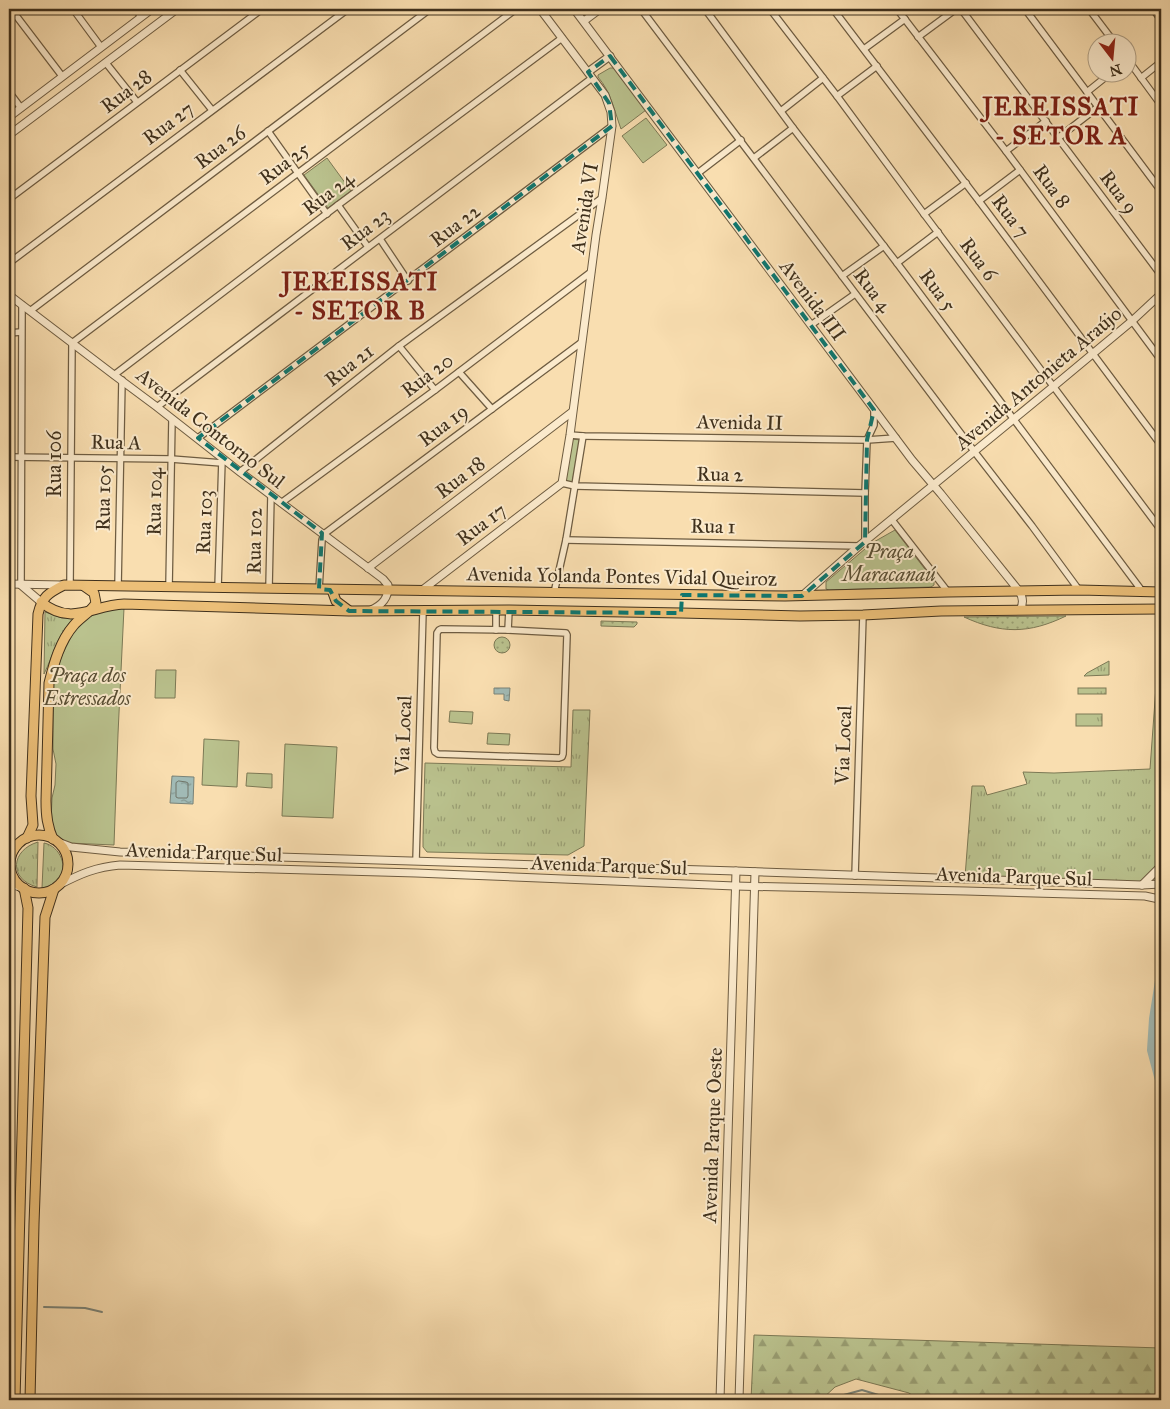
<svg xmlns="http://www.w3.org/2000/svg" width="1170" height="1409" font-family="'IM FELL Great Primer',serif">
	<defs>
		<pattern id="grass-tufts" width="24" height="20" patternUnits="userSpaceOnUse" patternTransform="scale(1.25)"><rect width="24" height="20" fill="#bac28e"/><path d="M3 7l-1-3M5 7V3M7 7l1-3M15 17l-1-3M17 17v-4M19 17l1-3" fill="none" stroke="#999e73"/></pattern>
		<pattern id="forest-firs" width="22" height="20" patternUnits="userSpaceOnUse" patternTransform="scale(1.25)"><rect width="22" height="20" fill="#bac28e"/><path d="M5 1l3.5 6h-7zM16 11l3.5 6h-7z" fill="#999e73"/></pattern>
		<pattern id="garden-dots" width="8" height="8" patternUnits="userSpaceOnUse" patternTransform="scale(1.25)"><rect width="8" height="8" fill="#bac28e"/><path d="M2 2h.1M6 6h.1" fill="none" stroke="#999e73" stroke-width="1.8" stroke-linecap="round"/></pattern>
		<pattern id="water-ripples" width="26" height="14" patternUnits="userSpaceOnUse" patternTransform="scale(1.25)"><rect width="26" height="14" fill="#a1bab5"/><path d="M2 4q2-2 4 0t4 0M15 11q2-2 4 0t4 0" fill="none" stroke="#859892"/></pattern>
	</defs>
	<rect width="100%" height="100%" fill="#f9deb0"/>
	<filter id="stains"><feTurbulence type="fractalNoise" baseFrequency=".004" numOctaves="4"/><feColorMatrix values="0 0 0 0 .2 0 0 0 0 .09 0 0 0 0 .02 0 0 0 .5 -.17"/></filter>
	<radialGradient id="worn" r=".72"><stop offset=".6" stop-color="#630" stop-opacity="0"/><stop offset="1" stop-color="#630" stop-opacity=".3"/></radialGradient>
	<g fill="url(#grass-tufts)" stroke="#7c7955">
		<path d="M45,612L62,618H74C57,634 54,654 44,674Z"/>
		<path d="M1158,659H1161V884L965,877L972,786H984L987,795L1027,784L1023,772L1054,773L1150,769Z"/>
		<path d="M1109,661V675L1084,676L1087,673Z"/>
		<rect x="1078" y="688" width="28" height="6"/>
		<path d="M573,710H590L584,846L568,855L427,852L423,847V837L425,763L571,767Z"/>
		<rect x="1076" y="714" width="26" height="12"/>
		<path d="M38,842L37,887C8,879 11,850 38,842Z"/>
		<path d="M44,843C60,846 70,868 57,882C53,886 47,887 42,888Z"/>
	</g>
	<path fill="url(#forest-firs)" stroke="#7c7955" d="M754,1335L1161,1348V1400H918L909,1393L856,1379L835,1387L821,1400H751Z"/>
	<g fill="#bac28e" stroke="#7c7955">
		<path d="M610,68H615L646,110L621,129C614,110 611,92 598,77V75Z"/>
		<path d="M646,118L667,145L643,163L622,136Z"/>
		<path d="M327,158L351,191L328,208L304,175Z"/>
		<path d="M571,439L581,440L572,483L565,480Z"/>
		<path d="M895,530L934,581V585L931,587L829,590L826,589V582L872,543Z"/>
		<path d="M114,608H124L118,734L114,845L68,843L56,836L53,830L51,821L52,798L55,785L56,764L53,749V684L58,663L74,631L82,623L90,616Z"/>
		<path d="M156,670H176L175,698H155Z"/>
		<path d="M450,711L473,712L472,724L449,722Z"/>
		<path d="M488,733L510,734L509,745L487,744Z"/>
		<path d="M204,739L239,741L237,787L202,785Z"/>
		<path d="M285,744L337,747L333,818L282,816Z"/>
		<path d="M247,773L272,774V788L246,786Z"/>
	</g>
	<g fill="url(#garden-dots)" stroke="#7c7955">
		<path d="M1066,616C1029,634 1001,634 964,617Z"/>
		<path d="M601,621L637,622V624L634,627L601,626Z"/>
		<circle cx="502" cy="645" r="8"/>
	</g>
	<g fill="url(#water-ripples)" stroke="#7a8378">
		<path d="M494,688H510L509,701L504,700V694H494Z"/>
		<path d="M172,776L194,777L193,804L170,803Z"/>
	</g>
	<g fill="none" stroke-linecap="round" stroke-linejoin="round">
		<path stroke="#707568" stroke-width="1" d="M179,781L186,782L188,783V796L187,798H178L176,797V783Z"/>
		<g stroke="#7a8378" stroke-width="2">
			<path d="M44,1307L85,1308L102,1312"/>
			<path d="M833,1400L840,1396L862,1390L895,1400"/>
		</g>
		<path stroke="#a1bab5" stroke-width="12" d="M1161,981L1155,1019L1153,1050L1161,1080"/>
		<defs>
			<g id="minor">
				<path d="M11,9L62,76"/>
				<path d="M73,9L101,47"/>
				<path d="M136,9L141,17"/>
				<path d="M641,9L977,455L1032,526L1079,590"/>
				<path d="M705,9L793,128L897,263L1142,591"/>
				<path d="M770,9L837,96L924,214L1161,530"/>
				<path d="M833,9L979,201L1161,445"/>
				<path d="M897,9L1006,151L1161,360"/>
				<path d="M961,9L1161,275"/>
				<path d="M1025,9L1161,191"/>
				<path d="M1089,9L1114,42"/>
				<path d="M1153,9L1161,20"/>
				<path d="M918,37L956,9"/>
				<path d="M864,49L905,19"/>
				<path d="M1128,60L1161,105"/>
				<path d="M106,63L137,102"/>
				<path d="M180,70L212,110"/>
				<path d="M1141,78L1161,62"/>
				<path d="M9,92L21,108"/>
				<path d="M1087,92L1112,72"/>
				<path d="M837,96L877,66"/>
				<path d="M781,111L823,78"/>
				<path d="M268,131L327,214"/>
				<path d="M1058,138L1098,107"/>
				<path d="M1006,151L1046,121"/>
				<path d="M754,158L793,128"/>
				<path d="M698,173L741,140"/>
				<path d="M9,199L262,9"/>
				<path d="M979,201L1020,170"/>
				<path d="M338,205L368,247"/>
				<path d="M924,214L966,183"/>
				<path d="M380,239L408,281"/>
				<path d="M9,263L348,9"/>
				<path d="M897,263L938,232"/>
				<path d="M842,276L884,246"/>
				<path d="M30,311L430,9"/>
				<path d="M811,325L855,294"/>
				<path d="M9,333L21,332"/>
				<path d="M399,346L435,390"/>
				<path d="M459,372L492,409"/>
				<path d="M114,375L338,205L562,38"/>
				<path d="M157,407L592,78"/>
				<path d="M570,435L583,436L867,440L896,438"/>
				<path d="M198,438L612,126"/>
				<path d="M9,457L171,459L222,463"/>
				<path d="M240,472L399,346L602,198"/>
				<path d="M562,483L575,486L865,493"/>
				<path d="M281,503L435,390L591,272"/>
				<path d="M892,520L948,592"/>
				<path d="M566,540L859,546"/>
				<path d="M865,542V493L867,440L874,425V410"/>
				<path d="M21,585L22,305"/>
				<path d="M70,585L72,343L516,9"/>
				<path d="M118,586L122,380"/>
				<path d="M169,587L172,419"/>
				<path d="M218,588L222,460"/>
				<path d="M269,588L271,495"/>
				<path d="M319,589L322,540L324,534L582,342"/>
				<path d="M554,593L566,540L583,436"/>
				<path d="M441,629L508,630L566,633L567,635L563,754L562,757L559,758L438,754L435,752L434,748L437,633L439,630Z"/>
				<path d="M496,630V610"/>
				<path d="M508,630L509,610"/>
				<path d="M416,861L423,611"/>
				<path d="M855,876L863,615"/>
			</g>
			<g id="tertiary">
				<path d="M574,9L912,460L941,494L1019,591C1023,597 1024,603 1020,610"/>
				<path d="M584,21L600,9"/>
				<path d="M588,72L610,56"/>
				<path d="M9,117L152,9"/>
				<path d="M9,135L177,9"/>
				<path d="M9,295L114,375L157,407L240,472L383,579L388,585C389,598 382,605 371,610"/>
				<path d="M368,568L572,412"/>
				<path d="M9,584L63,585"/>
				<path d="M21,585L41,602"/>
				<path d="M421,591L562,483L570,435L596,235L602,198L612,126L611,112L605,95L540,9"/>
				<path d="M802,596L859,546L1054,386L1132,321L1161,294"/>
				<path d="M58,842L71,847L120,852L736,871L1142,885L1161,884"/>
				<path d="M9,849H15"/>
				<path d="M9,884L24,888"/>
				<path d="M59,885C80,874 96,867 120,865L416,873L735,886L966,891L1145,896L1159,899L1161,901"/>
				<path d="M1142,885L1161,866"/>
				<path d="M720,1400L736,871"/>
				<path d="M739,1400L755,872"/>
			</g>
			<g id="primary">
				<path d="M332,590L336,601L348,610"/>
				<path d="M41,602C72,627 92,605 124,604L349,611L509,610L681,613L800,616L863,615L941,611L1161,609"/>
				<circle cx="39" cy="864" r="29"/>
				<path d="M27,838L33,825L31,796L38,614C42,597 48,593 64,585L785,596L948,592L1079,590L1161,592"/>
				<path d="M53,839C47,826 46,815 46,801L49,683C54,663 60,641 74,625C81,617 91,612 96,603L94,593L84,586"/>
				<path d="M15,1400L28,908L24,888"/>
				<path d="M30,1400L34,1224L45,917L54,889"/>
			</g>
		</defs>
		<use href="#minor" stroke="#6e5c41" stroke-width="8"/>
		<use href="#tertiary" stroke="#6e5c41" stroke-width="9"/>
		<use href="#primary" stroke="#3f301c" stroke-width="11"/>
		<use href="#minor" stroke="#fbeacc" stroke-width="5.5"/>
		<use href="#tertiary" stroke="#fbeacc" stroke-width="7"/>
		<use href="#primary" stroke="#ecbf78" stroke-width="9"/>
	</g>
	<path fill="none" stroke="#0f766e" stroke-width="4" stroke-dasharray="10 6" stroke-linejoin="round" d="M610,56L874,410L867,440L865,542L802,596L682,595L681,613L349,611L336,601L330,590L319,589L322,533L198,438L612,126L609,103L588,72Z"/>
	<g text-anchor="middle" stroke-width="4" stroke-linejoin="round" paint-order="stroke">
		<g font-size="20" fill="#3f301c" stroke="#fbeacc">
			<text transform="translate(126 91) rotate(-37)" y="7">Rua 28</text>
			<text transform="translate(168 123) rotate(-37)" y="7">Rua 27</text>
			<text transform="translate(220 147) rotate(-37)" y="7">Rua 26</text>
			<text transform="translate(284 163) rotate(-37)" y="7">Rua 25</text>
			<text transform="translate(1052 186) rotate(54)" y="7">Rua 8</text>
			<text transform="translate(1119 192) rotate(53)" y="7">Rua 9</text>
			<text transform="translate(328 193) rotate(-37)" y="7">Rua 24</text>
			<text transform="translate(584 208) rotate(-81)" y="7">Avenida VI</text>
			<text transform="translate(1011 216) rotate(53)" y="7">Rua 7</text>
			<text transform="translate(455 225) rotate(-37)" y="7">Rua 22</text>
			<text transform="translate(365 229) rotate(-37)" y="7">Rua 23</text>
			<text transform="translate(979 259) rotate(53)" y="7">Rua 6</text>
			<text transform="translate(873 290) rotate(53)" y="7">Rua 4</text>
			<text transform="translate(938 290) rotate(53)" y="7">Rua 5</text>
			<text transform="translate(813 300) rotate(53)" y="7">Avenida III</text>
			<text transform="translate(349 365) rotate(-38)" y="7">Rua 21</text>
			<text transform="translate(427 375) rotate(-37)" y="7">Rua 20</text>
			<text transform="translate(1038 378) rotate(-40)" y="7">Avenida Antonieta Araújo</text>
			<text transform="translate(740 422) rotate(1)" y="7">Avenida II</text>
			<text transform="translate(443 425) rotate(-37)" y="7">Rua 19</text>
			<text transform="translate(211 428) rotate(38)" y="7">Avenida Contorno Sul</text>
			<text transform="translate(116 442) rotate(1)" y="7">Rua A</text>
			<text transform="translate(54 464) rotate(-90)" y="7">Rua 106</text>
			<text transform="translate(720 474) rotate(1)" y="7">Rua 2</text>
			<text transform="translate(460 477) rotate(-37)" y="7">Rua 18</text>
			<text transform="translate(103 498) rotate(-89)" y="7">Rua 105</text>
			<text transform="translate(154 502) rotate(-89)" y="7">Rua 104</text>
			<text transform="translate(204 522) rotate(-88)" y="7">Rua 103</text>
			<text transform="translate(481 524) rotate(-37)" y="7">Rua 17</text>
			<text transform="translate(713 526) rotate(1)" y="7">Rua 1</text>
			<text transform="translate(254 541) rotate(-89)" y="7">Rua 102</text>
			<text transform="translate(622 576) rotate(1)" y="7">Avenida Yolanda Pontes Vidal Queiroz</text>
			<text transform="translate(403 735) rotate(-88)" y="7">Via Local</text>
			<text transform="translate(843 745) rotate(-88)" y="7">Via Local</text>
			<text transform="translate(204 852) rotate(2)" y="7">Avenida Parque Sul</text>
			<text transform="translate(609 865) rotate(2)" y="7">Avenida Parque Sul</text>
			<text transform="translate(1014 876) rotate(2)" y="7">Avenida Parque Sul</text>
			<text transform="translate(712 1135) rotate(-88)" y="7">Avenida Parque Oeste</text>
		</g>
		<g font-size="20" font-style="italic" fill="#584d33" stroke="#fbeacc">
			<text x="889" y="558">Praça<tspan x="889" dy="23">Maracanaú</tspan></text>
			<text x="87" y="682">Praça dos<tspan x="87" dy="23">Estressados</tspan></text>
		</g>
		<g font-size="25" font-weight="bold" letter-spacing="1" fill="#7a1f14" stroke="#fbeacc">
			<text x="1061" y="115">JEREISSATI<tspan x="1061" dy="29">- SETOR A</tspan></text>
			<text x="360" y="290">JEREISSATI<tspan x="360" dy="29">- SETOR B</tspan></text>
		</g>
	</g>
	<rect width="1170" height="1409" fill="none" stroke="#f9deb0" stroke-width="30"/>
	<rect x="10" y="10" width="1150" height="1389" fill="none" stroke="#3f301c" stroke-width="2.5"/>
	<rect x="15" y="15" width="1140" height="1379" fill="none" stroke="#3f301c"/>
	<g transform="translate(1112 58) rotate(164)"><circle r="24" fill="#fbeacc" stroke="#b0a086"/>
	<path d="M0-4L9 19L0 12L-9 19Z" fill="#8f2418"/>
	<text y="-8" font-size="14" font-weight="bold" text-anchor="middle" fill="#3f301c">N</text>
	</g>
	<rect width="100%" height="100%" filter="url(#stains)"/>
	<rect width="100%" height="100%" fill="url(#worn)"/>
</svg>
